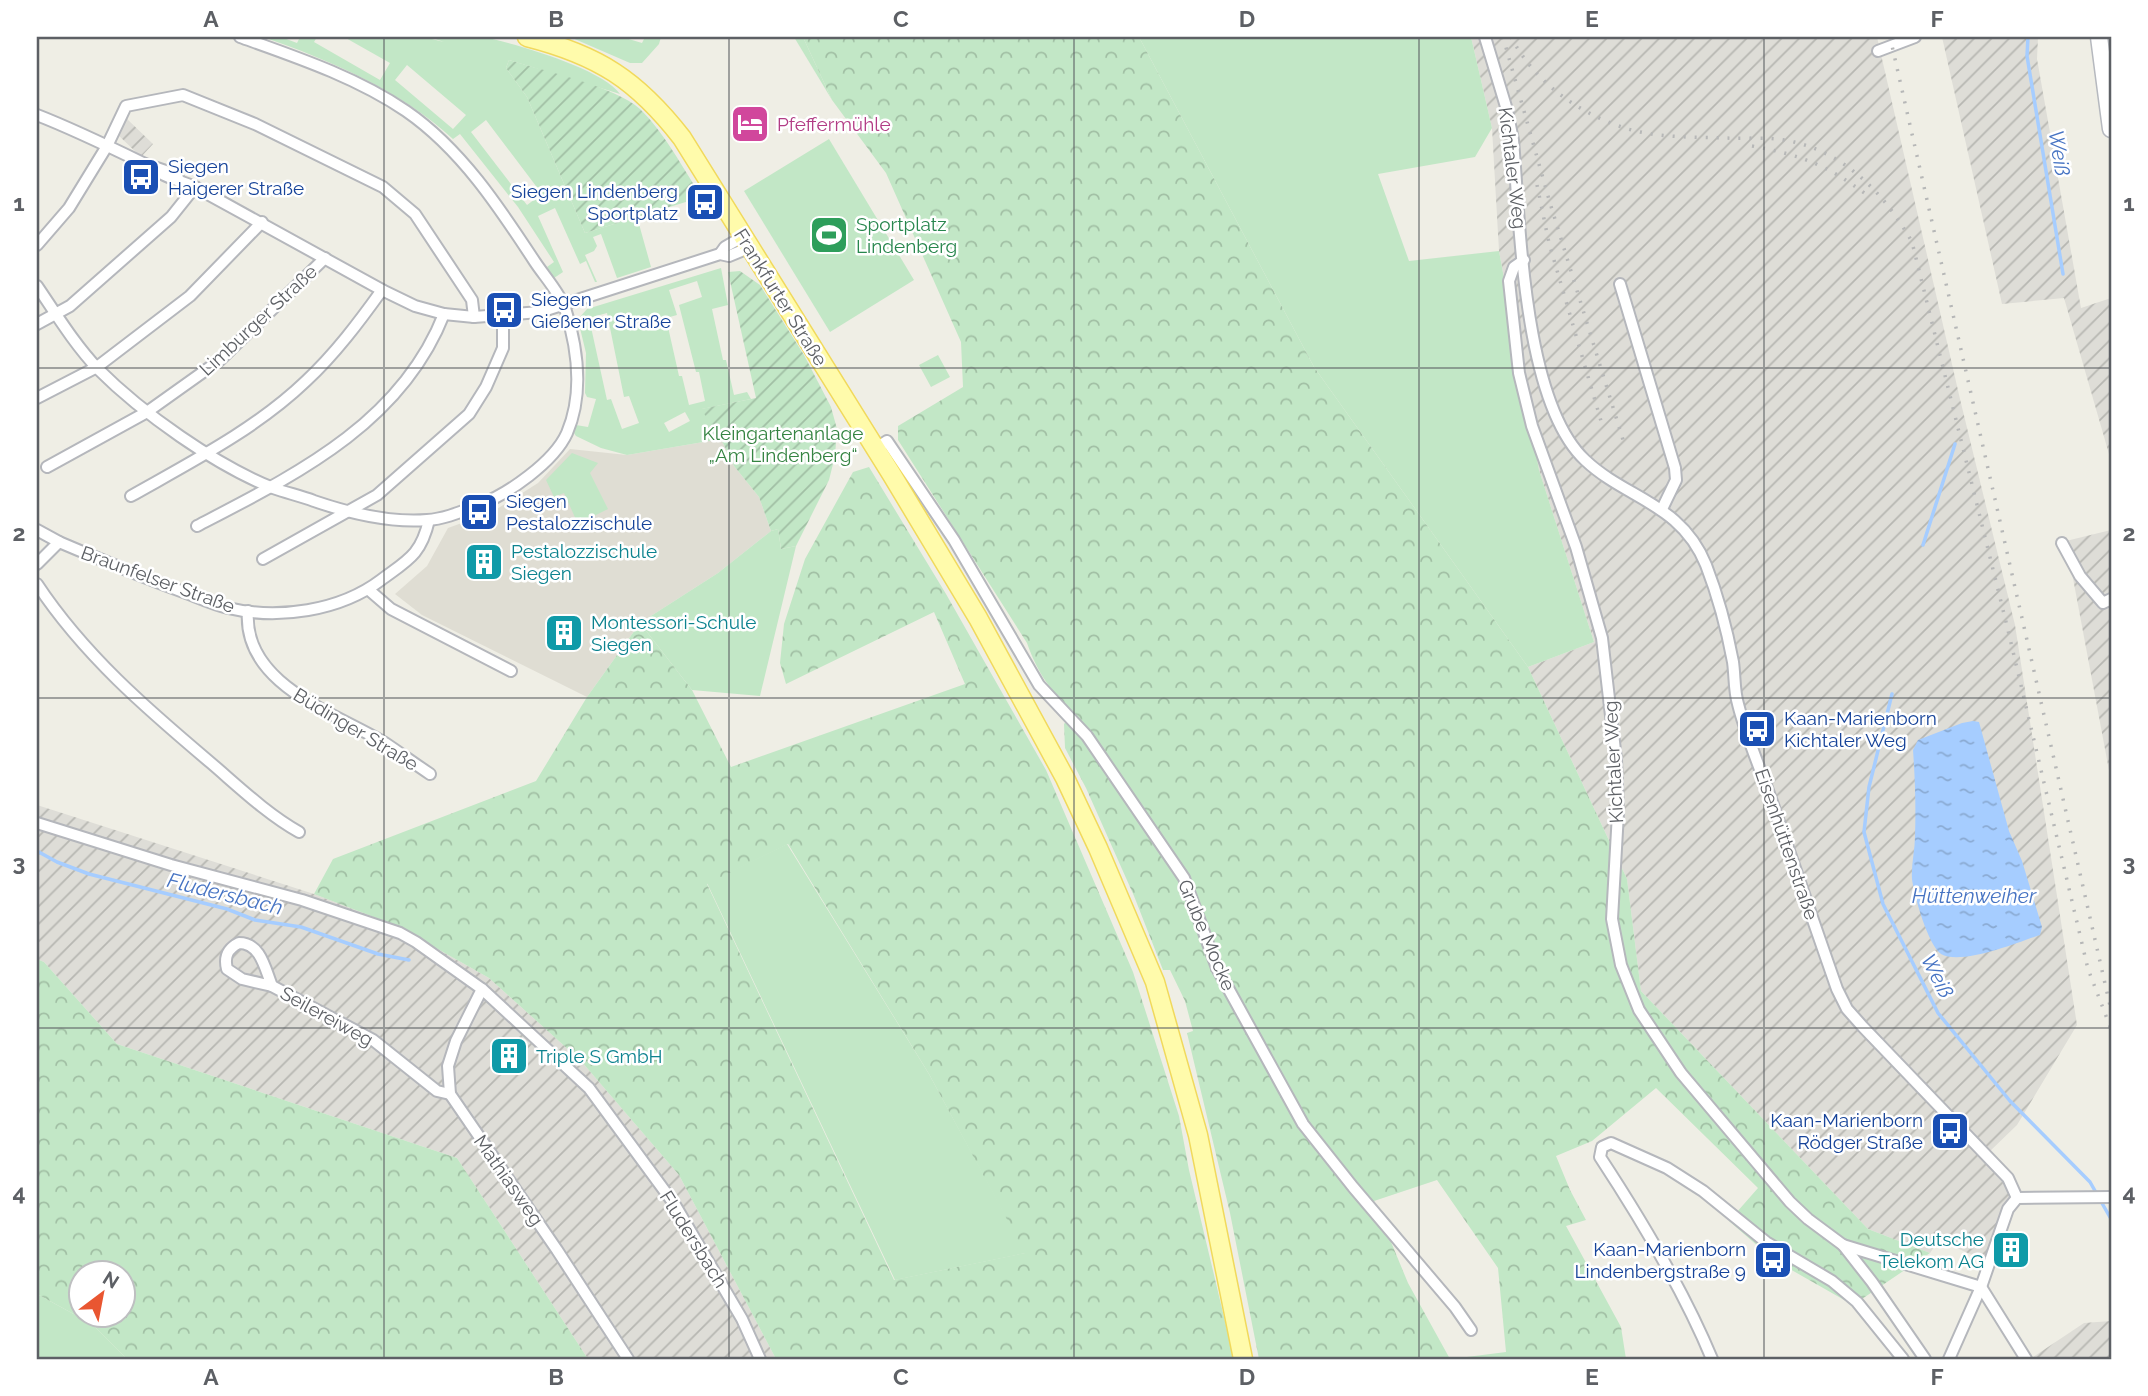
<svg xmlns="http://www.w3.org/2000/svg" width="2148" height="1396" font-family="Raleway,sans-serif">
	<defs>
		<pattern id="industrial-furrows" width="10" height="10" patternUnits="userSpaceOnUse" patternTransform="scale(1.75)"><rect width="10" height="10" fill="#deddd7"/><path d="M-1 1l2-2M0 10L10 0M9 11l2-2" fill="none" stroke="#b7b7b2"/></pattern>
		<pattern id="forest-crowns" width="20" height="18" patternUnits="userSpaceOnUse" patternTransform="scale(1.75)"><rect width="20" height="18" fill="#c2e7c6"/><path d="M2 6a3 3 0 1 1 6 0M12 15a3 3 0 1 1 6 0" fill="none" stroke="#a1bfa4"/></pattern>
		<pattern id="garden-furrows" width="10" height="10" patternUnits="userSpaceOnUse" patternTransform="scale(1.75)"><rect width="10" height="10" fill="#c2e7c6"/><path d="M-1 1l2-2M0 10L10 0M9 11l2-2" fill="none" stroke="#a1bfa4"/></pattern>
		<pattern id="water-ripples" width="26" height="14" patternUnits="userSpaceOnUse" patternTransform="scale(1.75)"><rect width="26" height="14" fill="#a6cdff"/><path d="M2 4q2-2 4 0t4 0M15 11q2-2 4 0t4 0" fill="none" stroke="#8aaad2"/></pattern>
	</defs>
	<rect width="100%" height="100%" fill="#efeee5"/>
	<g fill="url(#industrial-furrows)">
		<path d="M1471,37H1877L1960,399L2015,625L2077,1025L2017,1125L1986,1155L2017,1198L1990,1263L1939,1240L1930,1253L1868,1229L1641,991L1627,879L1528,667L1594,642L1539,470L1499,251L1492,128Z"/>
		<path d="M1942,37H2038L2037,59L2081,308L2111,298V461L2064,298L2002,304Z"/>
		<path d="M126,118L153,144L141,157L114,131Z"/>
		<path d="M2111,530V781L2066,541Z"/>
		<path d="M37,805L314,894L397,926L489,978L581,1061L679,1175L776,1359H588L457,1158L117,1044L44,962L37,959Z"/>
		<path d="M2111,1321V1359H2030L2084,1323Z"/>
	</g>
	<path fill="#dfddd3" d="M721,439L734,466L759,497L771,531L718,573L640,623L587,697L422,615L395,594L427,566L448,528L492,512L538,483L570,449L627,455Z"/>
	<g fill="#c2e7c6" fill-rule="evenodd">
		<path d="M263,37H281L297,43L300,37H317L314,42L380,80L390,63L344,37H424L444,42L429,37C447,37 467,34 484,37C516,44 603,69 620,94L509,60L506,68L527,97L585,233L637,217L651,267L617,278L601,234L593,237L597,246L594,251L585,255L597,282H595L586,261L580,264L555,208L538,216L563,272L554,278L547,267L554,262L518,207L460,134L453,139C401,91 330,60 263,37ZM407,65L466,115L453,129L395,80ZM486,120L542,194L527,205L471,132Z"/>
		<path d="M570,37H622L642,43L645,37H661L659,44L642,63H630Z"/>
		<path d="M794,37H803L832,100Z"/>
		<path d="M1139,37H1471L1492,128L1475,157L1378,174L1409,261L1499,251L1539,470L1594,642L1528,667L1314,367Z"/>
		<path d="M829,139L914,280L830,332L744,191Z"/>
		<path d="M721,268L728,305L712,309L723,360H726L734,395L747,392L751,399L702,409L721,439L627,455L601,448L576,436L574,433L576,425L588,427L596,399L587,397L585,393L586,353L579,324L580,317L587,309ZM697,281L702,297L679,305L696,372H699L705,401L689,405L682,376H679L666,318L677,315L669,290ZM607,313L624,397L629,396L639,423L622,429L611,399L607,400L589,318ZM685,412L690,421L669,432L664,423Z"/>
		<path d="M938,355L950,377L931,387L919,365Z"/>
		<path d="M572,453L598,463L590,473L608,509L578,524L564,493L554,497L546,480Z"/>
		<path d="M778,529L781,549L796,546L760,696L692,690L640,623L718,573L771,531Z"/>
		<path d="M787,844L929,1074L1026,1253L895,1280L707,883Z"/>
		<path d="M37,1294L92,1324L127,1359H37Z"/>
	</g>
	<g fill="url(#forest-crowns)" fill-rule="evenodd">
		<path d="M803,37H1139L1314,367L1528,667L1627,879L1641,991L1868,1229L1930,1253L1853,1305L1774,1260L1729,1221L1758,1188L1656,1088L1592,1141L1556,1156L1570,1190L1586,1220L1566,1226L1621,1327L1626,1359H1451L1506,1352L1498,1268L1437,1180L1374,1201L1408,1283L1450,1359H1259L1230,1213L1187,1033L1193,1031L1185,1001L1170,970H1163L1134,896L1086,788L1065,748L1064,724L1074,713C1050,690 1038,674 1027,643L898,440V426L963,387L961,342L886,173L832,100Z"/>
		<path d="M869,467L946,594L1046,770L1133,972L1179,1116L1189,1170L1234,1359H776L679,1175L581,1061L489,978L397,926L314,894L333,859L536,781L587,697L640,623L692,690L731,767L965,684L934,612L786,684L780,663L784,624L805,559L853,472ZM788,844L929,1074L1025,1253L894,1280L707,884Z"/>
		<path d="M37,959L44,962L117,1044L457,1158L588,1359H127L92,1324L37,1294ZM80,1274H122V1316H80Z"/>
	</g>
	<g fill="url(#garden-furrows)">
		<path d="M509,60C543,71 615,86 640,109C665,133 683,169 702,197L585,233L527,97L506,68Z"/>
		<path d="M740,271L760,285L804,355L831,407L837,429L835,456L829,480L796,546L781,549L778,529L771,531L759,497L734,466L721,439L701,409L756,398L728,272Z"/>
	</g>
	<path fill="url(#water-ripples)" d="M1973,721L1979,722L2009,831L2022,861L2042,927L2040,935C2019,942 1961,966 1941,954C1928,945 1914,895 1912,879C1911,865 1915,850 1915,836C1916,807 1915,778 1913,750L1918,740L1962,723Z"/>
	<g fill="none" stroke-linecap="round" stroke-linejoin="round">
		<g stroke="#a6cdff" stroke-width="3.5">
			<path d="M2028,37L2027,56L2063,274"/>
			<path d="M1923,545L1955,444"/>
			<path d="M1892,694L1869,787L1864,832L1883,904L1938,1013L2010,1101L2090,1182L2111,1219"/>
			<path d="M37,851L57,862L89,874L227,909L255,920L301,927L378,954L409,960"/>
		</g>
		<defs>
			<g id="street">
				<path d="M1485,37L1507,110L1513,140C1520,223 1523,402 1585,460C1626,499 1681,503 1706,565C1718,596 1727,630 1733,662C1735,676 1734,691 1738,704C1746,736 1760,768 1771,799C1793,863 1815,926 1837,989L1847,1009L1863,1027L2008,1178L2017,1198"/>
				<path d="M1878,51L1915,37"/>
				<path d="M37,115C73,129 108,146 143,163C156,169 167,169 178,178"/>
				<path d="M151,167C165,178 179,180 195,187L382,290L415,306L444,314L474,317L540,312L720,254L729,256L751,247"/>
				<path d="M37,245L69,208L107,146L126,106L183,95L255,124L383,187L415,214L472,300L474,317"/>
				<path d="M720,254L725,247L744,236"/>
				<path d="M1524,260L1514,267L1509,281L1519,373L1532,426L1576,547L1602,638L1616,759L1618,813L1612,919L1621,965L1639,1010L1681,1073L1790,1202L1808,1219L1843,1245L1981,1287"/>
				<path d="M1620,284L1675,468L1676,480L1662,509"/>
				<path d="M37,286C56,314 75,345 98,369C142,413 215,465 273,488C287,493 301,496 314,501C349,513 389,523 427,520C445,519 463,511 479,505C508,494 554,462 567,433C584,393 578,349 565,308C559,292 545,277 535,262C499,207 461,149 406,111C356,77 296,57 240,37"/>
				<path d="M37,324L70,306L171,217L195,187"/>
				<path d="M37,398L97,367L190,296L262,222"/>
				<path d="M875,449L887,441L954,540L1039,685L1087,736L1184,878L1217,968L1303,1124L1353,1187L1455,1307L1471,1330"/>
				<path d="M47,467L147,412L220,360L325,258"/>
				<path d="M131,496C191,462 256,429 306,381C335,354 359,322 382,290"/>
				<path d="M197,526C295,475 401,424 444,314"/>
				<path d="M37,530L59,542L37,564"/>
				<path d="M59,542C99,559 138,575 178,590C195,596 211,604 228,608C278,620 340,611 381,580C408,560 421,555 429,520"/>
				<path d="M2062,543L2080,576L2103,603L2111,599"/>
				<path d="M263,559L377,495L469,414L486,387L503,348V316"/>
				<path d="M37,584C84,655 147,709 211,763C239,787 267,814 299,832"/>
				<path d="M369,590L391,609L511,671"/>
				<path d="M248,611C242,684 335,713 385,743C400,753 415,764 430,774"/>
				<path d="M37,823L171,865L302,900L400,933L416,942L482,989L589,1088L675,1205L742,1319L760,1359"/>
				<path d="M239,943C261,943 265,969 272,986L242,979L227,969C224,957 227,949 239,943Z"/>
				<path d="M272,986L373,1040L437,1091L450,1094"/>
				<path d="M482,989L456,1041L448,1066L450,1094L557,1250L628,1359"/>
				<path d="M1843,1245L1872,1282L1925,1359"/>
				<path d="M1981,1287L2026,1359"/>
				<path d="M1712,1359C1683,1289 1642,1221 1600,1157L1602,1147L1611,1143L1667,1168L1703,1191L1766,1242L1832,1281L1857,1302L1903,1359"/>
				<path d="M1949,1359L1981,1287L2008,1209L2017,1198L2111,1197"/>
			</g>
			<path id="secondary" d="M2099,37L2111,129"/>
			<path id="primary" d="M527,37C598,55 637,80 682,138L892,475L978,618L1065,778L1098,848L1155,982L1198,1135L1243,1359"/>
		</defs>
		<use href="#street" stroke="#b5b7bc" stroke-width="14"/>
		<use href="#secondary" stroke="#b6b9bf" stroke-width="19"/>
		<use href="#primary" stroke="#f1d95c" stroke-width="21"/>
		<use href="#street" stroke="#fff" stroke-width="10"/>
		<use href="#secondary" stroke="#fff" stroke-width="16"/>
		<use href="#primary" stroke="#fffbab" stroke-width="18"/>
		<g stroke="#b6b7b7" stroke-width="3.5" stroke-dasharray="2 9" stroke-linecap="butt">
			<path d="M1503,37L1550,203L1624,443"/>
			<path d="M1511,37C1533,79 1573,110 1619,126C1651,138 1691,137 1725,138C1747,139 1772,136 1794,142C1848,155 1886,196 1912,242L2007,626L2088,969L2111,1029"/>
			<path d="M1890,37L2111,1010"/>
			<path d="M1752,146C1801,155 1827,165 1867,195"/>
			<path d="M1537,185L1549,243L1601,421"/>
		</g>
	</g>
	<path fill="none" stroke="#5d6065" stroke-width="2" stroke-opacity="0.55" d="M384,37V1359M729,37V1359M1074,37V1359M1419,37V1359M1764,37V1359M37,368H2111M37,698H2111M37,1028H2111"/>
	<defs>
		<symbol id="hotel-square" viewBox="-11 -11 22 22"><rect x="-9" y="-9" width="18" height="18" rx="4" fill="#d1479c" stroke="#fff"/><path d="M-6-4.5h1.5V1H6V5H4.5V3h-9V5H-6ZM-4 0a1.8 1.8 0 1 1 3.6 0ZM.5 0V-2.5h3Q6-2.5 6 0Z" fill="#fff"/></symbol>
		<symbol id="bus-square" viewBox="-11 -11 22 22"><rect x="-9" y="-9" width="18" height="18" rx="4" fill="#1a4fb4" stroke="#fff"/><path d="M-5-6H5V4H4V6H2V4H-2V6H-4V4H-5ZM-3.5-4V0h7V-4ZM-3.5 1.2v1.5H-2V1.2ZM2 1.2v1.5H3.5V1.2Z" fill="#fff"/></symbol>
		<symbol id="stadium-square" viewBox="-11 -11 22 22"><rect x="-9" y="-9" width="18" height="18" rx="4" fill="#2e9e5b" stroke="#fff"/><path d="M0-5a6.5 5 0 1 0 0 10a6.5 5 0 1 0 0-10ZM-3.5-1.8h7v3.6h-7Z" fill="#fff"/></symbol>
		<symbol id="building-square" viewBox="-11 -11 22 22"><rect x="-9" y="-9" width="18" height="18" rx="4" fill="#0f9aa8" stroke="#fff"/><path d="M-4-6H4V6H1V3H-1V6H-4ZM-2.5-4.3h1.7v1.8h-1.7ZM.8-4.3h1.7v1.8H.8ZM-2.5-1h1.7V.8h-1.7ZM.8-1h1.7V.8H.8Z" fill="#fff"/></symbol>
	</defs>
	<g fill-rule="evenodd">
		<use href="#hotel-square" x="728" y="102" width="44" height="44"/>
		<use href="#bus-square" x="119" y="155" width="44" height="44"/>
		<use href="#bus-square" x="683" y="180" width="44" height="44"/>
		<use href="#stadium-square" x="807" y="213" width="44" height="44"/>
		<use href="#bus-square" x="482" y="288" width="44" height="44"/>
		<use href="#bus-square" x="457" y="490" width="44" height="44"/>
		<use href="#building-square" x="462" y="540" width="44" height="44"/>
		<use href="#building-square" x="542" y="611" width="44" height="44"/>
		<use href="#bus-square" x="1735" y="707" width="44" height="44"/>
		<use href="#building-square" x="487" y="1034" width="44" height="44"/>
		<use href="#bus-square" x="1928" y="1109" width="44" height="44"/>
		<use href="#building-square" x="1989" y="1228" width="44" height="44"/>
		<use href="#bus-square" x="1751" y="1238" width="44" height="44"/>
	</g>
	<g text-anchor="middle" stroke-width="5" stroke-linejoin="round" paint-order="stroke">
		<g font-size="19" fill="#b23c85" stroke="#fff" text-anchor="start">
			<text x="777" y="131">Pfeffermühle</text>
		</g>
		<g font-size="19" fill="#164399" stroke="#fff" text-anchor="start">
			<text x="168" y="173">Siegen<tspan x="168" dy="22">Haigerer Straße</tspan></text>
			<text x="678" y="198" text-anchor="end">Siegen Lindenberg<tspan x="678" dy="22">Sportplatz</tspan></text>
			<text x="531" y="306">Siegen<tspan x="531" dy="22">Gießener Straße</tspan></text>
			<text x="506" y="508">Siegen<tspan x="506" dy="22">Pestalozzischule</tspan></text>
			<text x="1784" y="725">Kaan-Marienborn<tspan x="1784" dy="22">Kichtaler Weg</tspan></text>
			<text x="1923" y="1127" text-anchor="end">Kaan-Marienborn<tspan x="1923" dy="22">Rödger Straße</tspan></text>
			<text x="1746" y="1256" text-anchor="end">Kaan-Marienborn<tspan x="1746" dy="22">Lindenbergstraße 9</tspan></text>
		</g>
		<g font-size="19" fill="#5d6065" stroke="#fff">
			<text transform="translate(1513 168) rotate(83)" y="7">Kichtaler Weg</text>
			<text transform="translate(781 297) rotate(58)" y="7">Frankfurter Straße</text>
			<text transform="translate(258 320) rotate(-43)" y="7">Limburger Straße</text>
			<text transform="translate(158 579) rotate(20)" y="7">Braunfelser Straße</text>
			<text transform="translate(356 729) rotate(31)" y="7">Büdinger Straße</text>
			<text transform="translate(1613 762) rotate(-93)" y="7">Kichtaler Weg</text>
			<text transform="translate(1787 844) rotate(71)" y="7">Eisenhüttenstraße</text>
			<text transform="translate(1207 935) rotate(67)" y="7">Grube Mocke</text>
			<text transform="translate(327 1016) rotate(29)" y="7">Seilereiweg</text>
			<text transform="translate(509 1180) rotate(55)" y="7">Mathiasweg</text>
			<text transform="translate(694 1239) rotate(58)" y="7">Fludersbach</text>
		</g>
		<g font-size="19" fill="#27864d" stroke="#fff" text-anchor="start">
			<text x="856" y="231">Sportplatz<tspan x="856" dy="22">Lindenberg</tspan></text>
		</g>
		<g font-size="19" fill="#358442" stroke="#fff">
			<text x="783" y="440">Kleingartenanlage<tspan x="783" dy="22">„Am Lindenberg“</tspan></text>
		</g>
		<g font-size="19" fill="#0d838f" stroke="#fff" text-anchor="start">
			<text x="511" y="558">Pestalozzischule<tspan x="511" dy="22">Siegen</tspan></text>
			<text x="591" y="629">Montessori-Schule<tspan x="591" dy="22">Siegen</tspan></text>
			<text x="536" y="1063">Triple S GmbH</text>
			<text x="1984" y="1246" text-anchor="end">Deutsche<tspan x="1984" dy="22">Telekom AG</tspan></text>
		</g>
		<g font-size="21" font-style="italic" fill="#4774c3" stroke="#fff">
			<text transform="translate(2059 153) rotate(81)" y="7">Weiß</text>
			<text transform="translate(225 894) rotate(14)" y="7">Fludersbach</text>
			<text x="1974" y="903">Hüttenweiher</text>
			<text transform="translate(1937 976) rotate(63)" y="7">Weiß</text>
		</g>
	</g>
	<rect width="2148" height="1396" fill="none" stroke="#ffffff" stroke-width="77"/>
	<g transform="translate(102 1294) rotate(32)"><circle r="33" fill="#ffffff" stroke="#bebfc1" stroke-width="2"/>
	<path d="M0-5L12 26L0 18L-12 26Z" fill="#e95631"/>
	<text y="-10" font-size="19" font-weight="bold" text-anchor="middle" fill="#5d6065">N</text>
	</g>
	<rect x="38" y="38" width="2072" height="1320" fill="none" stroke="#5d6065" stroke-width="2.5"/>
	<g font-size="23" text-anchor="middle" font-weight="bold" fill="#5d6065">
		<text x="211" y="27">A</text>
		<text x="556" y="27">B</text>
		<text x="901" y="27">C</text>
		<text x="1247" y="27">D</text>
		<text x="1592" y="27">E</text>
		<text x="1937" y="27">F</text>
		<text x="19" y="211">1</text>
		<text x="2129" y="211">1</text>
		<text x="19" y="541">2</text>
		<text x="2129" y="541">2</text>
		<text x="19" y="871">3</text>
		<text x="2129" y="871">3</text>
		<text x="19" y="1201">4</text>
		<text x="2129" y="1201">4</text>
		<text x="211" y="1385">A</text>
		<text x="556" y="1385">B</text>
		<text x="901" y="1385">C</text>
		<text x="1247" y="1385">D</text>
		<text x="1592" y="1385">E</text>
		<text x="1937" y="1385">F</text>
	</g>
</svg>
